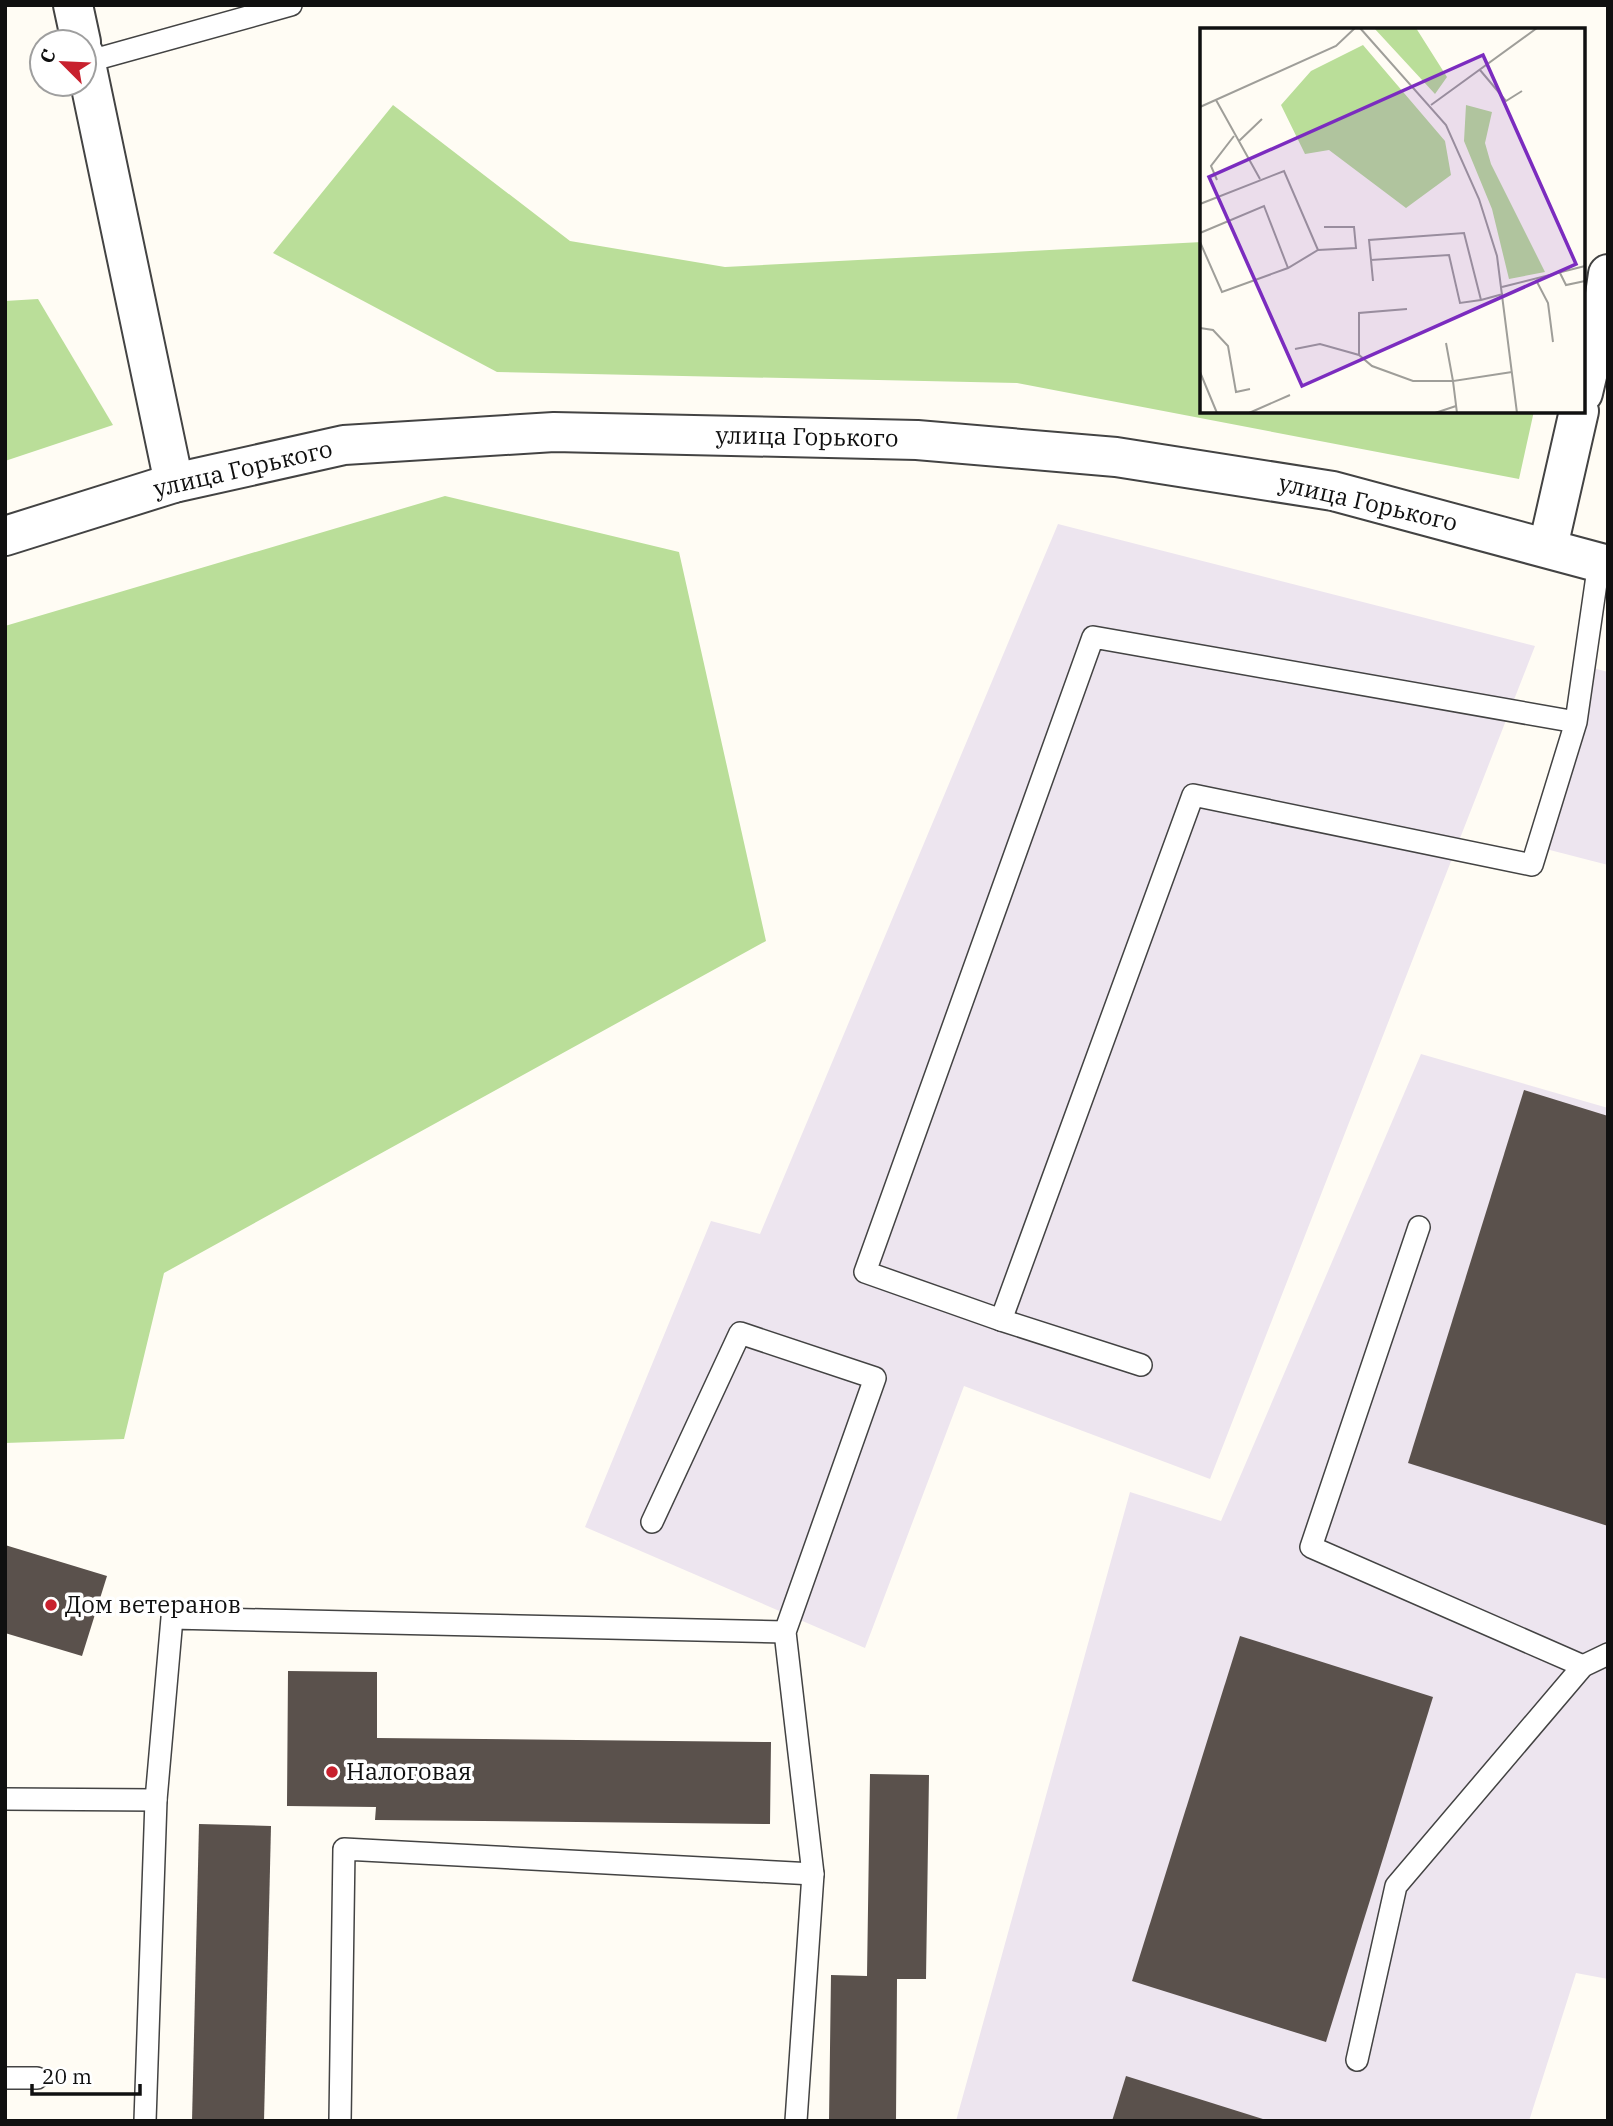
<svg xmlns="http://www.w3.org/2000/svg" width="1613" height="2126" font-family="'IBM Plex Serif',serif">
	<rect width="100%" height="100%" fill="#fffcf4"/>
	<g fill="#ede5ef">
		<path d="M1058,524L1535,646L1210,1479L964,1386L865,1648L585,1527L711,1221L760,1234Z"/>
		<path d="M1593,668L1608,672V865L1546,849Z"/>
		<path d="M1421,1054L1608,1108V1979L1576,1973L1529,2121H956L1130,1492L1221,1521Z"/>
	</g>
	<g fill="#bade99">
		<path d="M393,105L570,241L725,267L1202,242V411H1534L1519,479L1017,383L497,372L273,253Z"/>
		<path d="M38,299L113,425L5,461V301Z"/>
		<path d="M445,496L679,552L766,941L164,1273L124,1439L5,1443V626Z"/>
	</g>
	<g fill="#5a514c">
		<path d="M1524,1090L1608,1116V1526L1408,1463Z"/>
		<path d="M5,1545L107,1576L82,1656L5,1633Z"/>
		<path d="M1240,1636L1433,1697L1326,2042L1132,1981Z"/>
		<path d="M288,1671L377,1672V1738L771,1742L770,1824L375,1820L376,1807L287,1806Z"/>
		<path d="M870,1774L929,1775L926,1979H897L896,2121H829L831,1975L867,1976Z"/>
		<path d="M199,1824L271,1826L264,2121H192Z"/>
		<path d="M1126,2076L1266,2120V2121H1112Z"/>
	</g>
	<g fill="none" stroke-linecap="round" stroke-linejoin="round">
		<defs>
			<g id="service">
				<path d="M86,62L291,5"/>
				<path d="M1576,722L1093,637L865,1272L1001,1320L1193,795L1532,865L1576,722L1599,562"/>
				<path d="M1419,1227L1311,1547L1583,1666"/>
				<path d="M1001,1320L1141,1365"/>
				<path d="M652,1522L740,1333L875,1378L785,1632L813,1874L796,2121"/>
				<path d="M5,1799L156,1800"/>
				<path d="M1357,2060L1396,1886L1583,1666L1608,1654"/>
				<path d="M5,2078H37"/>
				<path d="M145,2121L156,1800L172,1618L785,1632"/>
				<path d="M340,2121L344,1849L813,1874"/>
			</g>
			<g id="minor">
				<path d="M73,5L81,42"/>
				<path d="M84,54L174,483"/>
				<path d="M1583,393L1603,308L1608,274"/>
				<path d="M1548,547L1579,411"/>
			</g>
			<path id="tertiary" d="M5,536L174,483L344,445L554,432L917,440L1116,457L1333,491L1608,565"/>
		</defs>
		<use href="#service" stroke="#434343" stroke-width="24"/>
		<use href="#minor" stroke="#434343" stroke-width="42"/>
		<use href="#tertiary" stroke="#434343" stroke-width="42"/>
		<use href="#service" stroke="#fff" stroke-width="21"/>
		<use href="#minor" stroke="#fff" stroke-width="38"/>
		<use href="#tertiary" stroke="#fff" stroke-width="38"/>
	</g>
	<g fill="#c8212e" stroke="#fff" stroke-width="2.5">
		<circle cx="51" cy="1605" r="7"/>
		<circle cx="332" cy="1772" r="7"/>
	</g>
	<g text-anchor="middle" stroke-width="7" stroke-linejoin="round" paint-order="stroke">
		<g font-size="24" fill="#101010" stroke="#fff">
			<text transform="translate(807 437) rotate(1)" y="8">улица Горького</text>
			<text transform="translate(243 469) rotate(-13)" y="8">улица Горького</text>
			<text transform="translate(1368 503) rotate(13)" y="8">улица Горького</text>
		</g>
		<g font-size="24" fill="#101010" stroke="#fff" text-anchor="start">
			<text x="65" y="1613">Дом ветеранов</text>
			<text x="346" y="1780">Налоговая</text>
		</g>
	</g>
	<g transform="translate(1200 28)">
		<rect width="385" height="385" fill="#fffcf4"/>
		<path d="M174,0H216L247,49L235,66ZM163,17L245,113L251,147L206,180L129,122L105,126L81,77L111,43ZM266,77L292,84L285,115L291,136L345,244L309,251L292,181L264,113Z" fill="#bade99"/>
		<path fill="none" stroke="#9f9e99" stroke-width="2" d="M160,0L246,97L279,171L297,228L317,385M280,42L306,73L322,63M16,72L60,151M231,77L337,0M0,79L136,18L155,0M39,113L62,91M17,152L11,138L34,108M0,176L84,143L118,222M0,205L64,178L88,240M0,214L22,264L88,240L118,222L156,220L154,199H124M171,232L173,253M360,245L366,257L385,253M336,252L348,275L353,314M302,259L385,238M281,272L264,205L169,212L171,232L249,227L260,275L281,272L303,266M0,300L13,302L28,318L36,364L50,361M95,321L120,316L159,327L172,338L213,353H253L246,315M159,327V285L207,281M0,344L17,385M49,385L90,367M235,385L256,378M257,385L253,353L312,344"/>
		<path fill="#7b2cbf" fill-opacity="0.15" stroke="#7b2cbf" stroke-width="3.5" d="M283,27L376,236L102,358L9,149Z"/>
		<rect width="385" height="385" fill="none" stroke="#101010" stroke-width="3.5"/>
	</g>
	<rect width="1613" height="2126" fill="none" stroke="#101010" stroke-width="14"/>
	<g transform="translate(63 63) rotate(294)"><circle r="33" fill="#ffffff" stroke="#9f9f9f" stroke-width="2"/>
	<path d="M0-5L12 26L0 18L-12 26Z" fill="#c8212e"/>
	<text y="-10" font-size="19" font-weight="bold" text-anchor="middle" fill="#101010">С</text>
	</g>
	<path d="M32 2084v10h108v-10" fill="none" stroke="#101010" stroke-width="3.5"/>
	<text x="42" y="2084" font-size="21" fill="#101010" stroke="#ffffff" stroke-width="5" paint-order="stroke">20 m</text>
</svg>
